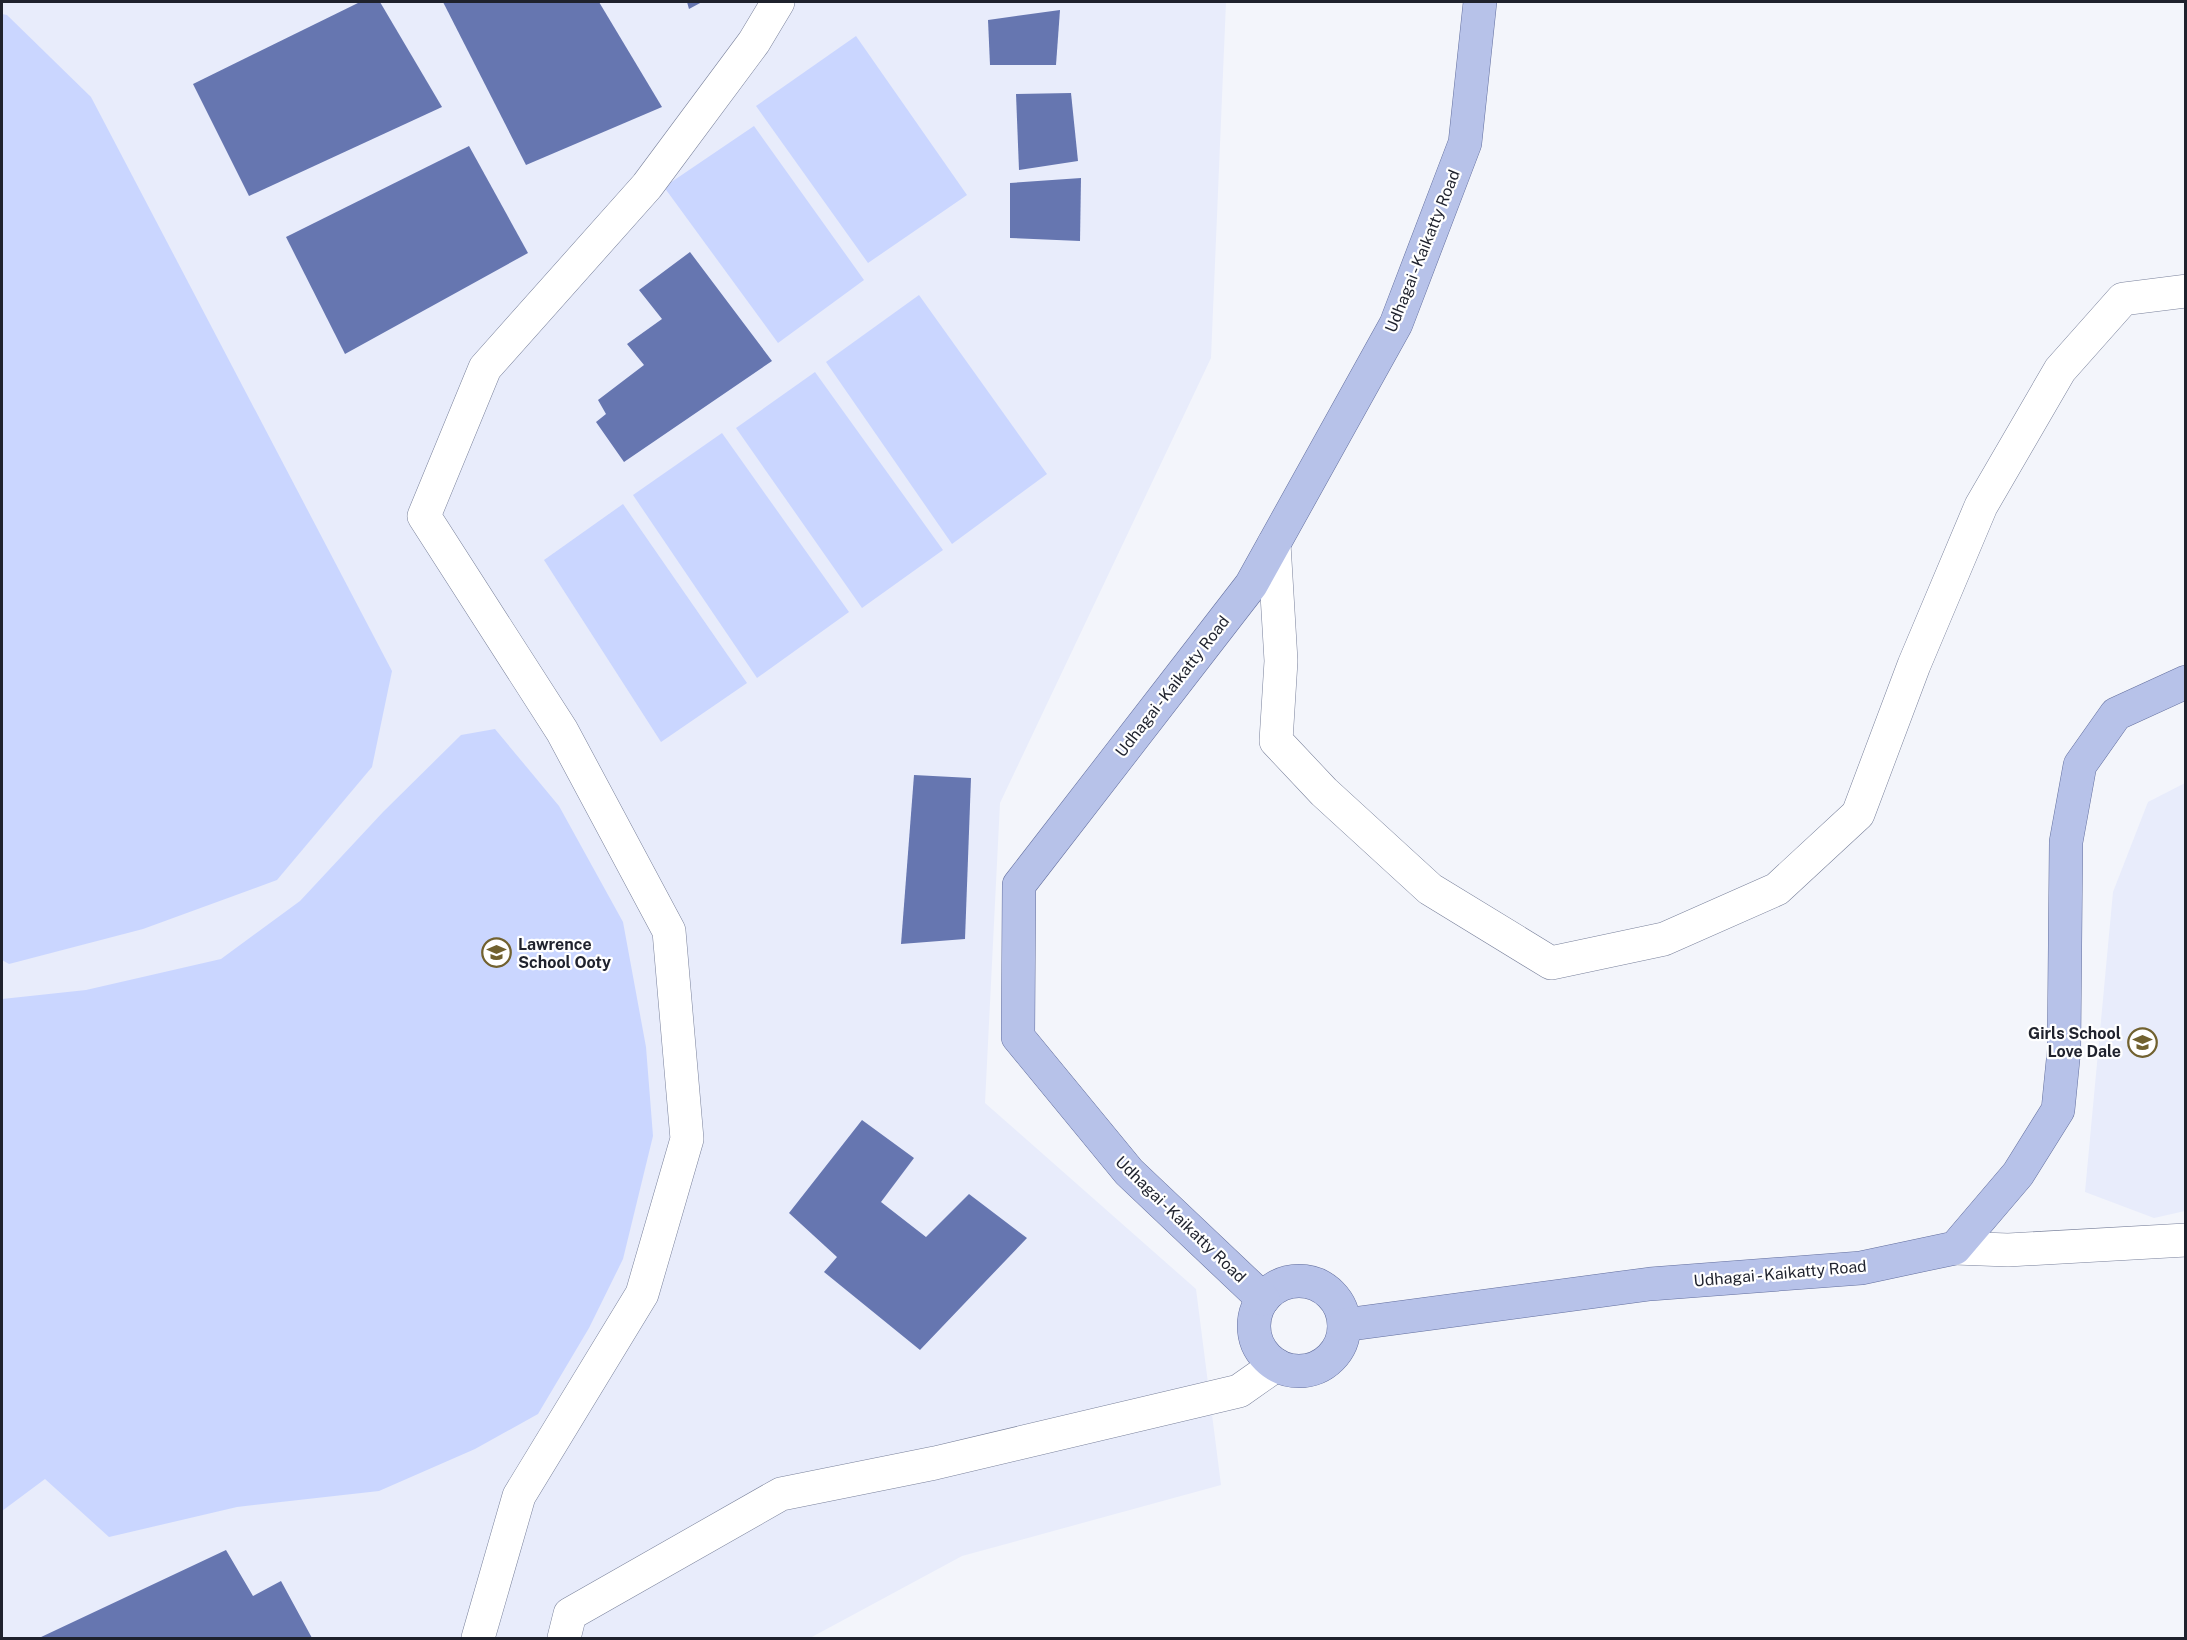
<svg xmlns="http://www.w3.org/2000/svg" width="2187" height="1640" font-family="'Public Sans',sans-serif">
	<rect width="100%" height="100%" fill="#f3f5fb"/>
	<g fill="#e8ecfb">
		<path d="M2,2H1226L1211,358L1000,803L985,1103L1196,1289L1221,1485L962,1556L810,1638H2Z"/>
		<path d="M2185,783V1211L2154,1218L2085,1192L2113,892L2148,802Z"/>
	</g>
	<g fill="#cad6ff">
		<path d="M2,14L7,15L91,97L392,671L372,767L277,880L143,929L9,964L2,960Z"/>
		<path d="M856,36L967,195L868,263L756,106Z"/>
		<path d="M754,126L864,280L778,343L664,187Z"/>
		<path d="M919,295L1047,474L952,544L826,362Z"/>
		<path d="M815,372L943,550L862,608L736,428Z"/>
		<path d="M722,433L849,612L757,678L633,495Z"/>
		<path d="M623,504L747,683L661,742L544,560Z"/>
		<path d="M495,729L559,806L623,922L646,1047L653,1136L623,1259L589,1328L538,1414L475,1449L379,1491L237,1507L109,1537L45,1479L2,1511V999L86,990L221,959L300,901L383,812L461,735Z"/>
	</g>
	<g fill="#6676b0">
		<path d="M360,2H380L442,107L249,196L193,84Z"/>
		<path d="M443,2H599L662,107L526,165Z"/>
		<path d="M687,2H702L689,9Z"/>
		<path d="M1060,10L1056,65H990L988,20Z"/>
		<path d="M1071,93L1078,161L1019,170L1016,94Z"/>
		<path d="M469,146L528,253L345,354L286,237Z"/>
		<path d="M1081,178L1080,241L1010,238V183Z"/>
		<path d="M690,252L772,361L624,462L596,422L606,414L598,400L644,365L627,344L662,319L639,290Z"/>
		<path d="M914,775L971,778L965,939L901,944Z"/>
		<path d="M862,1120L914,1158L881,1202L926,1237L969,1194L1027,1238L920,1350L824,1272L837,1257L789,1213Z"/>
		<path d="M226,1550L253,1596L281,1581L312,1638H39Z"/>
	</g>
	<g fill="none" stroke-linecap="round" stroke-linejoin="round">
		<defs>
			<g id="minor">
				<path d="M1274,544L1281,661L1276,741L1324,792L1430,889L1551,963L1664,939L1777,889L1858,814L1914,665L1981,506L2060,370L2123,299L2186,291"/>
				<path d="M1955,1248L2008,1250L2186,1240"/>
				<path d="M478,1638L519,1496L642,1294L687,1139L669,931L562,731L424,516L485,368L647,186L754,42L778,2"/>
				<path d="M564,1638L570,1614L781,1494L935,1463L1239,1391L1276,1365"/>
			</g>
			<g id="major">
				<circle cx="1299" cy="1326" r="45"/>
				<path d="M1263,1299L1129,1172L1018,1037L1019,885L1251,585L1396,324L1465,143L1480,2"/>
				<path d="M1344,1325L1650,1284L1861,1268L1955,1248L2018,1174L2058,1110L2064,1050L2066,842L2080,765L2116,714L2186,682"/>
			</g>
		</defs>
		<use href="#minor" stroke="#79819b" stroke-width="34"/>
		<use href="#major" stroke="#636f9e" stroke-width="34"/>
		<use href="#minor" stroke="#fff" stroke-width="33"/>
		<use href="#major" stroke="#b7c2e9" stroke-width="33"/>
	</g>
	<defs>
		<symbol id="school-ring" viewBox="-11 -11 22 22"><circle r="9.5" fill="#fff" stroke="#71612f" stroke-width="1.5"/><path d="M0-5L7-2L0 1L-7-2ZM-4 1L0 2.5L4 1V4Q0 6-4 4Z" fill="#71612f"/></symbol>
	</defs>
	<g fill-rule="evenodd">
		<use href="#school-ring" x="480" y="936" width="33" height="33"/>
		<use href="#school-ring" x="2126" y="1026" width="33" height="33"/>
	</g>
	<g text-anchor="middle" stroke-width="4.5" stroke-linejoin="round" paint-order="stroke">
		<g font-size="16" fill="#1f222d" stroke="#fff">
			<text transform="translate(1422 251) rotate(-68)" y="6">Udhagai - Kaikatty Road</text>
			<text transform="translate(1172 686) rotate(-52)" y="6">Udhagai - Kaikatty Road</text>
			<text transform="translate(1181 1219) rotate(44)" y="6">Udhagai - Kaikatty Road</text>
			<text transform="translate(1780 1273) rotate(-5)" y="6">Udhagai - Kaikatty Road</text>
		</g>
		<g font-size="16" font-weight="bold" fill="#1f222d" stroke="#fff" text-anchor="start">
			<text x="518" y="950">Lawrence<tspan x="518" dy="18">School Ooty</tspan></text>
			<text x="2121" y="1039" text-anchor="end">Girls School<tspan x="2121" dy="18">Love Dale</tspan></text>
		</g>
	</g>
	<rect width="2187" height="1640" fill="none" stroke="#1f222d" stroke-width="6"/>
</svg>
